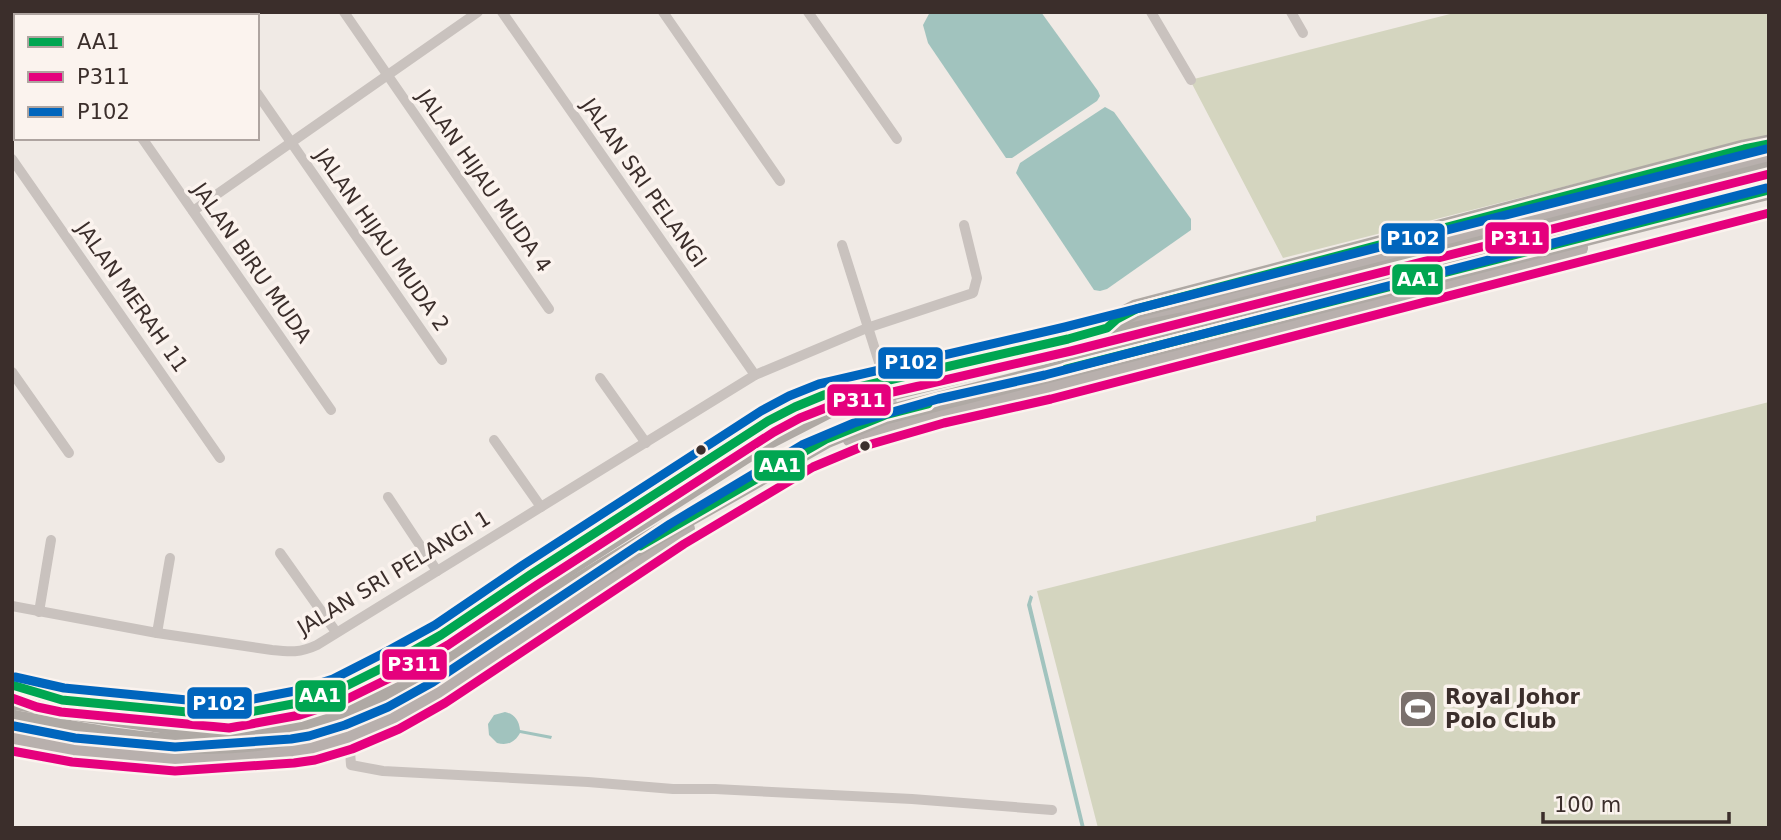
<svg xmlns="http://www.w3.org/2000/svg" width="1781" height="840" font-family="'DejaVu Sans',sans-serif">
	<rect width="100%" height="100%" fill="#f0eae5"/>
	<g fill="#d4d5bf">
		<path d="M64,12H185L180,16H65L63,13Z"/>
		<path d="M1458,12H1769V139L1657,163L1283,258L1190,80Z"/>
		<path d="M1769,402V828H1098L1037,591L1316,521V516Z"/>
	</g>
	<g fill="#a1c3be">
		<path d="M930,12H1041L1098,91L1100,96L1097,101L1012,158H1006L928,43L923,25Z"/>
		<path d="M1105,107L1114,112L1191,219V230L1107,289L1100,291L1094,290L1016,173L1020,163Z"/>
		<path d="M1030,595L1033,597L1031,604L1085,828H1081L1027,605Z"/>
		<path d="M505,712C514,714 519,720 520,730L552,736L551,739L520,733C515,742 508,746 497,743L489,735L488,724L494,715Z"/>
	</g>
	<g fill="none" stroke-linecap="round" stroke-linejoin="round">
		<g stroke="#c9c2be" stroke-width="10">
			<path d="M54,12L56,16"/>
			<path d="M344,12L549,309"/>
			<path d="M502,12L755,375"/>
			<path d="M663,12L780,181"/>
			<path d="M808,12L897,139"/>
			<path d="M1151,12L1191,80"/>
			<path d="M1291,12L1303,33"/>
			<path d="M202,14L203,16"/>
			<path d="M12,79L16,76"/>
			<path d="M257,93L442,360"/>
			<path d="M142,138L331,410"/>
			<path d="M12,159L220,458"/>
			<path d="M193,211L478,12"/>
			<path d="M842,245L896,416"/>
			<path d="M12,372L69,453"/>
			<path d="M600,378L646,443"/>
			<path d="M494,440L541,507"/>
			<path d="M388,497L437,571"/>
			<path d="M280,553L336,632"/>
			<path d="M12,606L157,633L272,650C290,652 300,653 317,645L755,375L867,328L973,293L977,278L964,225"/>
			<path d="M39,612L51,540"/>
			<path d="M157,633L170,558"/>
			<path d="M349,737L351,765L383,771L588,782L673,789H715L912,799L1052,810"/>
		</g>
		<g stroke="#b8b0ad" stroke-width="18">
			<path d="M1110,327L1769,161"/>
			<path d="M851,438L941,411L1048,387L1579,248"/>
			<path d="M12,685L41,695L62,700L197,714L229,716L298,703L338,690L390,664L441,635L530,575L768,421L795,407L824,395L1008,353"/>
			<path d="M12,738L73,750L175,759L292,751L312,748L349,737L393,718L439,692L686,529"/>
		</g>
		<path stroke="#afa9a4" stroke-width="19" d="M1107,328L1117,319L1136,309L1744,149L1769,144"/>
		<g stroke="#afa9a4" stroke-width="19">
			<path d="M12,700L81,712L179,726H240L298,717L316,713L360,693L393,676L564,570L768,440L836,405L1116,335L1196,319L1769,171"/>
			<path d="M12,719C114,738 217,760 318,729C344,721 368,709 391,697L652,538L826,439L885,415L1769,190"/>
		</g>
		<defs>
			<g id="bus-1">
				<path d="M1066,369L1769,190"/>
				<path d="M640,546L826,439L885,415L928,404"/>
				<path d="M12,685L62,700L229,716L298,703L338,690L390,664L441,635L530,575L768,421L795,407L824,395L1068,339L1107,328L1117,319L1136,309L1744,149L1769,144"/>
			</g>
			<g id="bus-2">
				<path d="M12,698L37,707L61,712L229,728L300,715L343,701L396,675L448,645L537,585L774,432L800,418L828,407L1071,351L1769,174"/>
				<path d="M12,751L72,762L175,771L294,763L315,760L352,749L399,729L445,703L684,544L813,467L861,447L944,423L1051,399L1769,213"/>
			</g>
			<g id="bus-3">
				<path d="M15,677L64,688L228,704L295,691L333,679L384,653L435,625L523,565L761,411L789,396L819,384L1065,327L1766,149"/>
				<path d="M14,726L75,738L175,747L291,739L309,736L345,725L388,707L433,682L670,524L802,445L854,423L938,399L1045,375L1766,188"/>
			</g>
		</defs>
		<use href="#bus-1" stroke="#fbf3ee" stroke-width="14"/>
		<use href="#bus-2" stroke="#fbf3ee" stroke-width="14"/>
		<use href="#bus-3" stroke="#fbf3ee" stroke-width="14"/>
		<use href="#bus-1" stroke="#00a651" stroke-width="9"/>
		<use href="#bus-2" stroke="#e5007d" stroke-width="9"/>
		<use href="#bus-3" stroke="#0065bd" stroke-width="9"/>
	</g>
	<defs>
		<symbol id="stadium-square" viewBox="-11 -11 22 22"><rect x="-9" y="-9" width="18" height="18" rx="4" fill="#7a706c" stroke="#fbf3ee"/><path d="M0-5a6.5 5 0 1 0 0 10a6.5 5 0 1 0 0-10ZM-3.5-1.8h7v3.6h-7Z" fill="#fff"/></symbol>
	</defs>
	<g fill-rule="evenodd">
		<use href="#stadium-square" x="1396" y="687" width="44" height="44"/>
	</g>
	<g fill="#3b2e2b" stroke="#fbf3ee" stroke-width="2.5">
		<circle cx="865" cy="446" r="6"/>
		<circle cx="701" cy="450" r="6"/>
	</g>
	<g text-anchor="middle" stroke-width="7" stroke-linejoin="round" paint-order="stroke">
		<g font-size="21" fill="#3b2e2b" stroke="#fbf3ee">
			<text transform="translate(484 181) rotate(55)" y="7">JALAN HIJAU MUDA 4</text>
			<text transform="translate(644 183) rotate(55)" y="7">JALAN SRI PELANGI</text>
			<text transform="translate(382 240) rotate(55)" y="7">JALAN HIJAU MUDA 2</text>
			<text transform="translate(252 263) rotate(55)" y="7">JALAN BIRU MUDA</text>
			<text transform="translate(132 297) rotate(55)" y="7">JALAN MERAH 11</text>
			<text transform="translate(394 573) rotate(-31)" y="7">JALAN SRI PELANGI 1</text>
		</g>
		<g font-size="21" font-weight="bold" fill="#3b2e2b" stroke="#fbf3ee" text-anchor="start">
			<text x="1445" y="704">Royal Johor<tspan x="1445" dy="24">Polo Club</tspan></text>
		</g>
	</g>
	<g stroke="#fbf3ee" stroke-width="2.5">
		<rect x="1484" y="221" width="66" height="34" rx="7" fill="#e5007d"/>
		<rect x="1380" y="222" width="66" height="33" rx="7" fill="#0065bd"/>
		<rect x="1391" y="263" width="53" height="33" rx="7" fill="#00a651"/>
		<rect x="877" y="346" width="67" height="34" rx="7" fill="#0065bd"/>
		<rect x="826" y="383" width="66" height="34" rx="7" fill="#e5007d"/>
		<rect x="753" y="449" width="53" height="33" rx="7" fill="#00a651"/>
		<rect x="381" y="648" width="67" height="33" rx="7" fill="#e5007d"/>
		<rect x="294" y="679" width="53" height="34" rx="7" fill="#00a651"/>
		<rect x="186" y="686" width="67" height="34" rx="7" fill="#0065bd"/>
	</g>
	<g font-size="19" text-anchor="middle" font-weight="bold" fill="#fff">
		<text x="1517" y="245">P311</text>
		<text x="1413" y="245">P102</text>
		<text x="1418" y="286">AA1</text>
		<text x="911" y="369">P102</text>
		<text x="859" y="407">P311</text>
		<text x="780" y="472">AA1</text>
		<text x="414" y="671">P311</text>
		<text x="320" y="702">AA1</text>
		<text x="219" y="710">P102</text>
	</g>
	<rect width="1781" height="840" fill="none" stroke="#3b2e2b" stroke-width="28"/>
	<rect x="14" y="14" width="245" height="126" fill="#fbf3ee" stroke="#aea4a0" stroke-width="2"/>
	<rect x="28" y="37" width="35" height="10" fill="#00a651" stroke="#aea4a0" stroke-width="2"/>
	<text x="77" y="49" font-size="21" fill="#3b2e2b">AA1</text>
	<rect x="28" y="72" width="35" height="10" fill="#e5007d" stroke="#aea4a0" stroke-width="2"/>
	<text x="77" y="84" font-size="21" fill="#3b2e2b">P311</text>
	<rect x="28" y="107" width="35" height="10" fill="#0065bd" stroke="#aea4a0" stroke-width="2"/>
	<text x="77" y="119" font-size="21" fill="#3b2e2b">P102</text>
	<path d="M1543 812v10h186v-10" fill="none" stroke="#3b2e2b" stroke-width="3.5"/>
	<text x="1554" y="812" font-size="21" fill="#3b2e2b" stroke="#fbf3ee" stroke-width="5" paint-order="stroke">100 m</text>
</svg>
